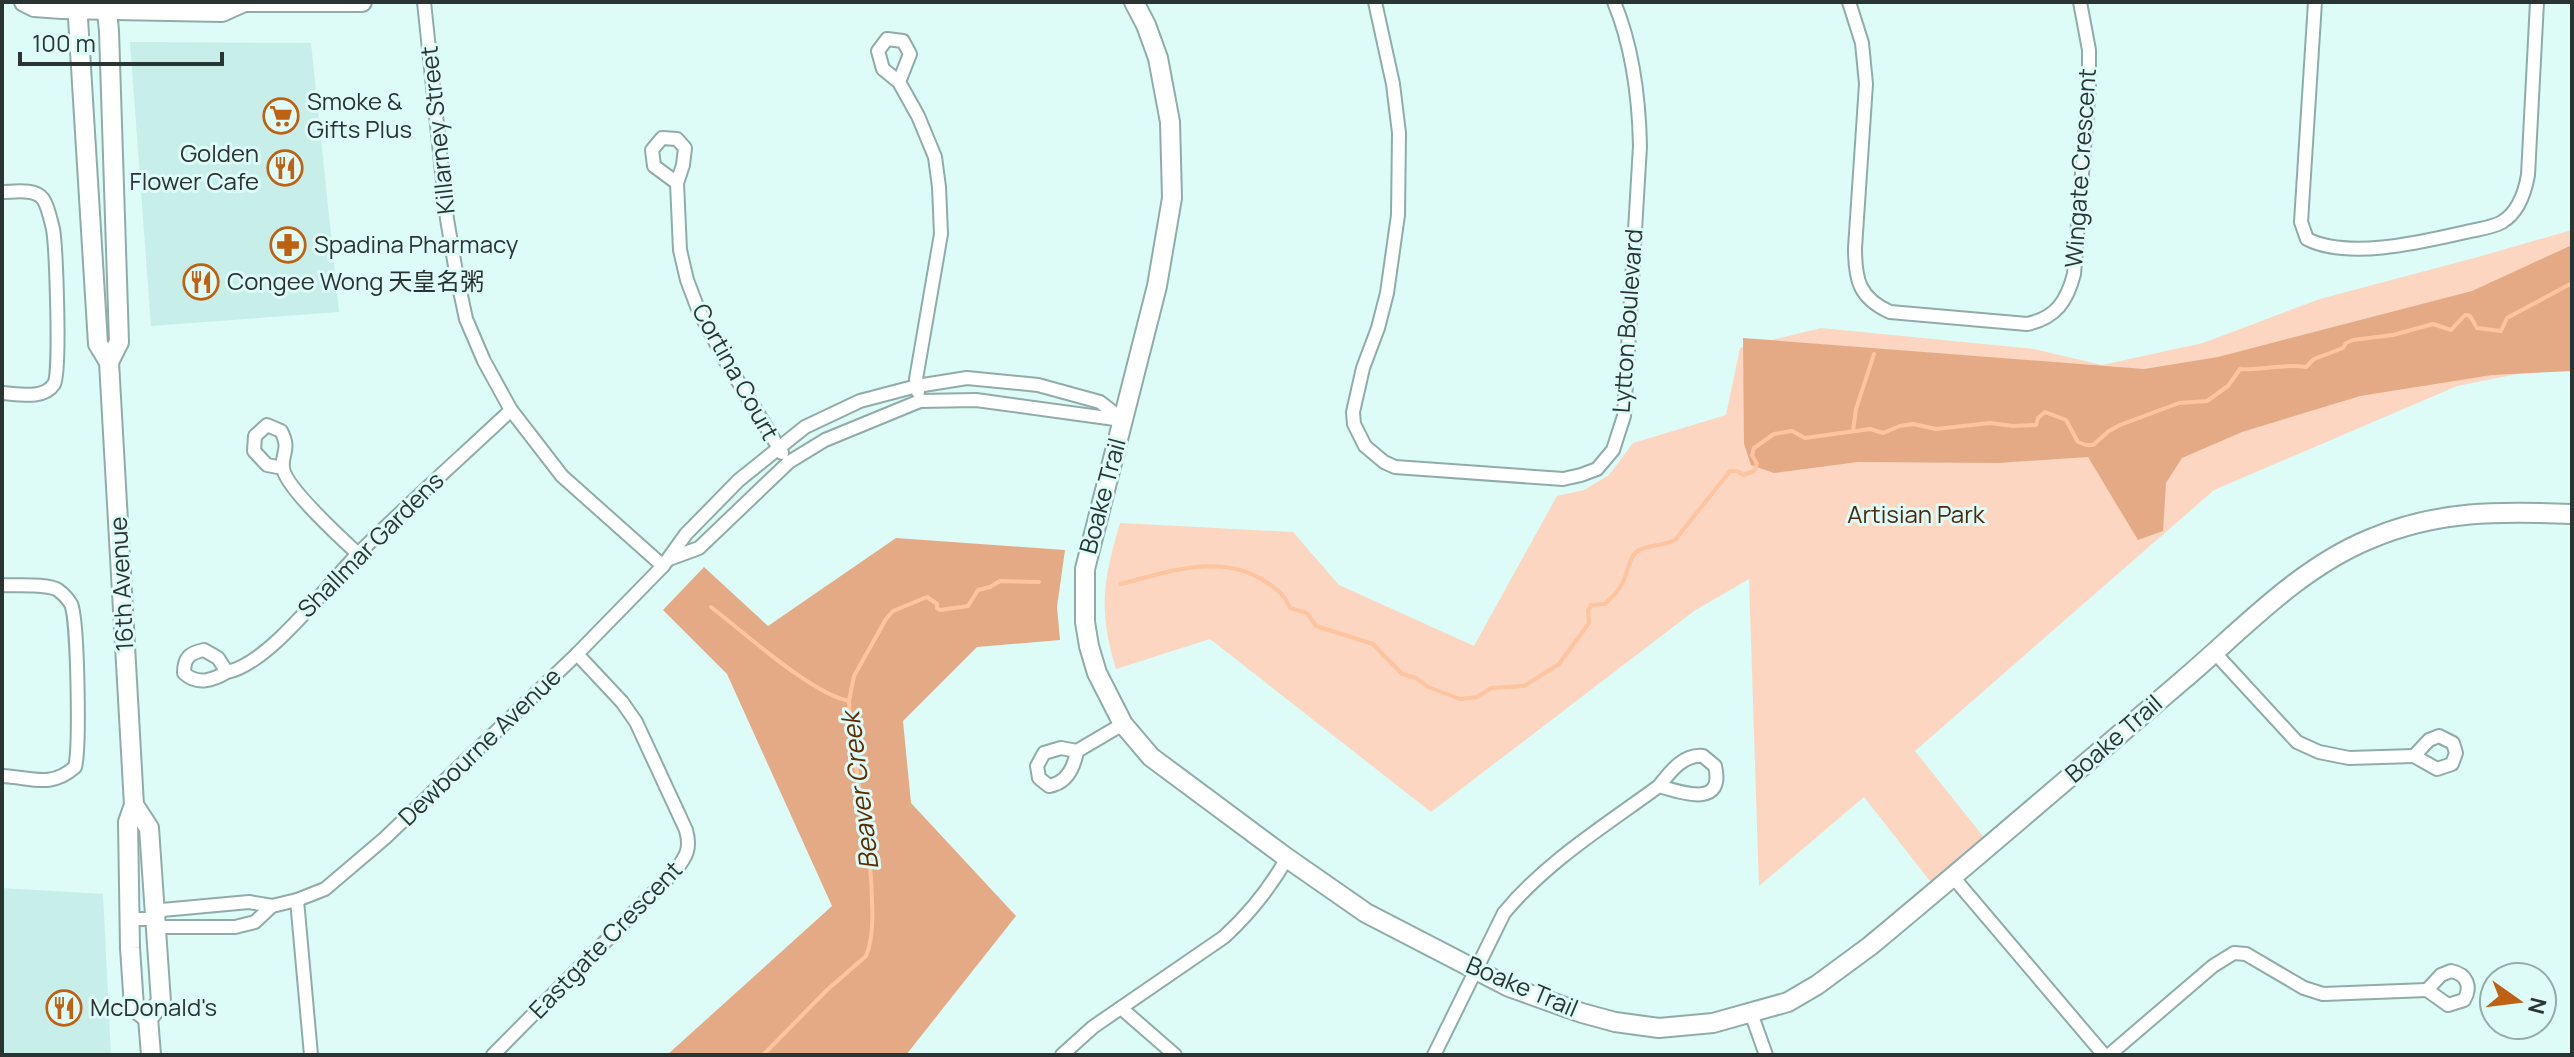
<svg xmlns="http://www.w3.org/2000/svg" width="2574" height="1057" font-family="Manrope,'Noto Sans SC',sans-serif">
	<rect width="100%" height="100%" fill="#ddfbf7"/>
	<g fill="#c7eee8">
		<path d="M130,42L311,43L339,312L151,326Z"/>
		<path d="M2,888L103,894L111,1055H2Z"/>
	</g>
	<path fill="#fcd6c0" d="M2572,230V363L2457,386L2214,490L1915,751L1990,845L1937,890L1864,797L1759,886L1749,579L1694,611L1431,812L1210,639L1116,669C1098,610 1103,581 1120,523L1293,532L1339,585L1474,646L1557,496L1584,490L1609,475L1633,443L1726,415L1740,348L1821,328L2034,349L2102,365L2203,343L2320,299L2478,257Z"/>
	<g fill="#e4aa86">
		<path d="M2572,245V371L2492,375L2360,396L2242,432L2182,458L2166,483L2163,531L2138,540L2088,457L1998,463L1858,462L1774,473L1751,465L1744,444L1743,338L2144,369L2218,357L2472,291Z"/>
		<path d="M896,538L1065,550L1057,607L1060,640L977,647L903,721L911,803L1016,916L906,1055H667L832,906L727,674L663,610L704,567L768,626Z"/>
	</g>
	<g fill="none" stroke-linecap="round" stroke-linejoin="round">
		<g stroke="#fec39f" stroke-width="4">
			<path d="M1853,431L1856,409L1874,354"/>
			<path d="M1121,584C1168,572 1221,552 1266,582C1278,590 1284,594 1290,608L1307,613L1316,626L1373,644L1402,674L1416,678L1428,687L1460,699L1477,697L1491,688L1524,686L1559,664L1589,623L1588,611L1591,605L1605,604C1611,598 1618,592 1622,584C1628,574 1628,557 1639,550C1649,545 1663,546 1675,540L1730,471H1737L1743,475L1754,471L1757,464L1752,455L1754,448L1774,434L1792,431L1805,438L1870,429L1883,433L1900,426L1913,424L1936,429L1990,423L2013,426L2036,425L2038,418L2045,412L2066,420L2078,442L2086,445H2093L2109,431L2120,425L2179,403L2207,401L2228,386L2240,369C2263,371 2283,363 2306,367L2314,359L2343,348L2346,343L2353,340L2393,335L2433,324L2451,330L2465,315L2470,316L2477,328L2501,331L2507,318L2572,283"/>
			<path d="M711,607C745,633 810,693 849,701"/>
			<path d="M763,1055L827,990L866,956C873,940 873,920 872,902C871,834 852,768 849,701L854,676L886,619L893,611L927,597L937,604V608L940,610L968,606L978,590L990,587L1000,581L1039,582"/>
		</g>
		<defs>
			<g id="street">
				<path d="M424,2L447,219L456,272L466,319L484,361L511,410L562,476L663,566"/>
				<path d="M1375,2L1393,84L1399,133L1398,215L1387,293L1378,328L1363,368L1353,412L1354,424L1365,446L1384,462L1395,467L1563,479L1581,475L1597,469L1613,450L1624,416L1640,146C1639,96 1633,48 1614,2"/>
				<path d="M1849,2L1862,43L1866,84L1855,248C1855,280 1859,298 1890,312L2027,324C2056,318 2067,301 2074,274L2089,86V50L2080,2"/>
				<path d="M2315,2L2301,222L2307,239C2349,260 2422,242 2466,232C2477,229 2492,228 2502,222C2519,212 2525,192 2528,175L2537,2"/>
				<path d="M899,82L910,54L903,41L887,39L878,51L883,69L899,82L918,116L935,157L939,187L941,234L916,379L918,392"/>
				<path d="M677,183L654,166L652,150L662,138L677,139L685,148L683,165L677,183L680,250L687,280L698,309L725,360L782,453"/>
				<path d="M2,192C14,192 35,188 43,199C48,206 51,221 53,229C56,247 61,373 54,384C44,400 18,394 2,393"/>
				<path d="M283,468L267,465L254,451L255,436L267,425L281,431C291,450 281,453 283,468C285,487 342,539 358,554"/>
				<path d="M669,559L699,548L789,462L825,440L920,401L976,400L1122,420"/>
				<path d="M2,585C16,586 47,583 58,590C62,593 68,599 71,604C78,619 80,749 75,767C50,789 31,777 2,776"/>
				<path d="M2215,653L2297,742L2319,752L2349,758L2414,756"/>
				<path d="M227,672C213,680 198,686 184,673C184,658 189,653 204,650L218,658L227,672C269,664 326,586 358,554C407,505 460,458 511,410"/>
				<path d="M2439,736L2453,743L2456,753L2452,764L2437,769L2414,756L2429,740Z"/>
				<path d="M1061,748L1077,751C1074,768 1067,783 1049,786L1039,778L1037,766L1044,753Z"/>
				<path d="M1077,751L1123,724"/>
				<path d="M1953,877L2104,1055"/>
				<path d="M297,900L311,1055"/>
				<path d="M129,919H155L162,927H235L255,922L272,906"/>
				<path d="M155,919L162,910L249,902L272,906L297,900L325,889L385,838L577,654L663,566L686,534L739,480L805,427L860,401L917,386L967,378L1038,385L1100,402L1123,420"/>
				<path d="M2451,971C2467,974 2472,987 2464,1000L2448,1005L2427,990L2441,975Z"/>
				<path d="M1121,1008L1175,1055"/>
				<path d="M1751,1013L1766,1055"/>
				<path d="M493,1055L675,871C687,856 691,848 686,830L636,722L622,702L577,654"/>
				<path d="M1062,1055L1093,1027L1224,937C1249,914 1270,888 1287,858"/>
				<path d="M1434,1055L1504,913C1547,861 1606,825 1659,786C1682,793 1725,808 1715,766L1703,756C1683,754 1670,772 1659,786"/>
				<path d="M2109,1055L2213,966L2234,953L2246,954L2304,988L2323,994L2427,990"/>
			</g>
			<g id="secondary">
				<path d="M24,2L34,7L62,9L222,12L242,3"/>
				<path d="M77,2L98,344L109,362L134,805L128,822L130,948L134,1007L148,1018"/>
				<path d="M106,2L109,31L119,342L109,362"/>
				<path d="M240,2H362"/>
				<path d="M1134,2L1146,25L1158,58L1170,122L1172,198L1157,286L1085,569V622L1089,646L1097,673L1123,724L1151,757L1287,858L1366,913L1509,987L1582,1013L1615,1022L1659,1028L1713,1023L1788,1002L1817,985L1870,946C1975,859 2079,769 2183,680C2242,630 2297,569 2370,539C2438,510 2500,511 2572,514"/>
				<path d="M134,805L149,828L161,1002L148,1018L151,1055"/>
			</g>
		</defs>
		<use href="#street" stroke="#90aca8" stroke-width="16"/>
		<use href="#secondary" stroke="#90aca8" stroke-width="22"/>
		<use href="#street" stroke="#fff" stroke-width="12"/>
		<use href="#secondary" stroke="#fff" stroke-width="18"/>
	</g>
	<defs>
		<symbol id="supermarket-ring" viewBox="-11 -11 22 22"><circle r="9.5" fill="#ddfbf7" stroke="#be6112" stroke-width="1.5"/><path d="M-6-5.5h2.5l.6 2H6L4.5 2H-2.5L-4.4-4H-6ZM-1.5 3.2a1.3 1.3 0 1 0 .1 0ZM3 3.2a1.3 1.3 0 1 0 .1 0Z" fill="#be6112"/></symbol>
		<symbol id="restaurant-ring" viewBox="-11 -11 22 22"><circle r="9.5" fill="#ddfbf7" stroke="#be6112" stroke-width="1.5"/><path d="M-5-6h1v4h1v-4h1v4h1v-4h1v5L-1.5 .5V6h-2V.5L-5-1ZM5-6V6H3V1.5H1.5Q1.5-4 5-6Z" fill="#be6112"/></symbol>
		<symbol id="pharmacy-ring" viewBox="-11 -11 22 22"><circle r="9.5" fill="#ddfbf7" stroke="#be6112" stroke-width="1.5"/><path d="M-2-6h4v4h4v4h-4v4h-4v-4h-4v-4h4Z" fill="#be6112"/></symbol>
	</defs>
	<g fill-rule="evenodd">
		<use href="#supermarket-ring" x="261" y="96" width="40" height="40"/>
		<use href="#restaurant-ring" x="265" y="148" width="40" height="40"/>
		<use href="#pharmacy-ring" x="268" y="225" width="40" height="40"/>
		<use href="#restaurant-ring" x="181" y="262" width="40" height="40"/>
		<use href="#restaurant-ring" x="44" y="988" width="40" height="40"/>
	</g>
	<g text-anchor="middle" stroke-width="6" stroke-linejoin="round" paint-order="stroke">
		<g font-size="24" fill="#2a3533" stroke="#ddfbf7" text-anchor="start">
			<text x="307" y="110">Smoke &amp;<tspan x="307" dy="28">Gifts Plus</tspan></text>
			<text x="259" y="162" text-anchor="end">Golden<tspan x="259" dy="28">Flower Cafe</tspan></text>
			<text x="314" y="253">Spadina Pharmacy</text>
			<text x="227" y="290">Congee Wong 天皇名粥</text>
			<text x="90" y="1016">McDonald's</text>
		</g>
		<g font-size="24" fill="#2a3533" stroke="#ddfbf7">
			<text transform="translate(438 130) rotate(-96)" y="8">Killarney Street</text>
			<text transform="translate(2081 168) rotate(-86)" y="8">Wingate Crescent</text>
			<text transform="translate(1628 321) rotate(-86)" y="8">Lytton Boulevard</text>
			<text transform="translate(735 372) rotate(61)" y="8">Cortina Court</text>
			<text transform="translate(1103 496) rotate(-75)" y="8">Boake Trail</text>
			<text transform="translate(371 545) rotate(-45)" y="8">Shallmar Gardens</text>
			<text transform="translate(122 584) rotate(-93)" y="8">16th Avenue</text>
			<text transform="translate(2114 739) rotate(-41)" y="8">Boake Trail</text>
			<text transform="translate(480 747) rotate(-44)" y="8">Dewbourne Avenue</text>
			<text transform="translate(606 940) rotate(-46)" y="8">Eastgate Crescent</text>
			<text transform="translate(1522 987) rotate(23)" y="8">Boake Trail</text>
		</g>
		<g font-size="24" fill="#4e280d" stroke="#ddfbf7">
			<text x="1916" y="523">Artisian Park</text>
		</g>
		<g font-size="26" font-style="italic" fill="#5f2b00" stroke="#ddfbf7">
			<text transform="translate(860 791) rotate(-97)" y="9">Beaver Creek</text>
		</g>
	</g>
	<rect width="2574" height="1057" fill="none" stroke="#2a3533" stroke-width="8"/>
	<g transform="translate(2518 1001) rotate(104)"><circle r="38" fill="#ddfbf7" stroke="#95aca9" stroke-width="2"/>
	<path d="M0-6L14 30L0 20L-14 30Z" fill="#be6112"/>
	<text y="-12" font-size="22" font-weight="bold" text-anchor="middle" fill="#2a3533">N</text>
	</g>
	<path d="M20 52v12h202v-12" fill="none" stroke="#2a3533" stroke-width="4"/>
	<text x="32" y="52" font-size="24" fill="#2a3533" stroke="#ddfbf7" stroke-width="6" paint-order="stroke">100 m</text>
</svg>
